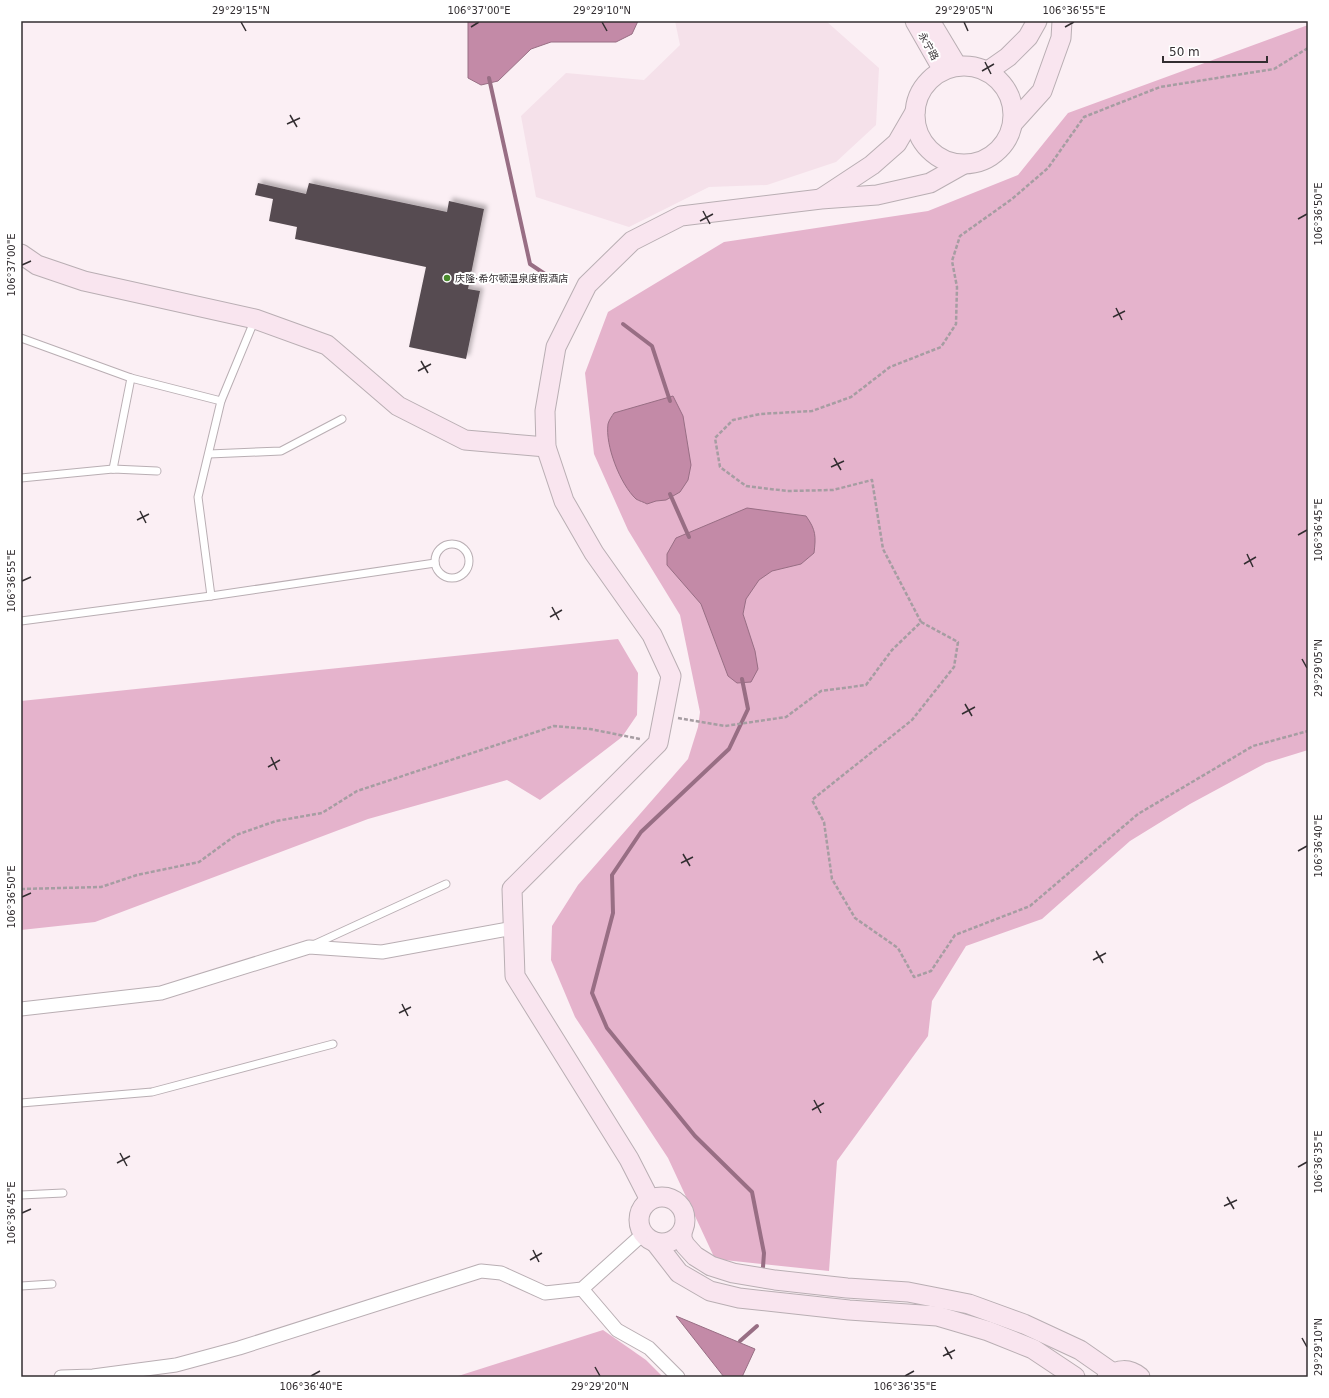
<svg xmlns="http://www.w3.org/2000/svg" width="1329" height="1398" font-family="'DejaVu Sans','Noto Sans SC',sans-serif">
	<defs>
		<filter id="shadow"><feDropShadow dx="3.5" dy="-3.5" stdDeviation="2" flood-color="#0004"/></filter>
	</defs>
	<rect width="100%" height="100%" fill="#fbeff4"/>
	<path fill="#f5e1ea" d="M675,21H826L879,68L876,125L836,162L767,185L709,187L629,227L536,197L521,116L566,73L644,80L680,45Z"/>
	<g fill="#e5b3cc">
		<path d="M1308,25V750L1266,763L1190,804L1130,841L1042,919L966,946L932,1001L928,1036L837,1161L829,1271L715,1259L668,1158L575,1017L551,960L552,926L578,885L688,759L698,727L700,712L680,615L628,530L594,454L585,373L608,312L724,242L928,211L1018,175L1068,113Z"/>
		<path d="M618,639L638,673L637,715L622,737L540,800L507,780L368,819L95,922L21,930V701Z"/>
		<path d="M603,1330L646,1360L663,1377H455Z"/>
	</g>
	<g fill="#c38aa7" stroke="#986e84">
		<path d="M468,21H638L632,34L616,42H551L531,49L498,81L481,85L468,78Z"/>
		<path d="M673,396L683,416L691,465L688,480L680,492L666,500L656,501L647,504C644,502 639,501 636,499C620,484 605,445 608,424C609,420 612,416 614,413Z"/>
		<path d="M747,508L806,516C816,530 816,536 814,553L801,564L772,571L759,580L746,599L743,614L755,651L758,669L751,682L737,683L728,676L701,604L667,565V554L676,538Z"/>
		<path d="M676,1316L755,1349L742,1377H724Z"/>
	</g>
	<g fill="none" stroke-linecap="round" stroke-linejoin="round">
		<g stroke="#986e84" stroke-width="4">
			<path d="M489,78L530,264L548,276"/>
			<path d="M623,324L652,346L670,401"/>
			<path d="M670,494L689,537"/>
			<path d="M742,679L748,709L729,749L641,832L612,875L613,913L592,993L607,1028L695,1136L752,1192L764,1253L763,1267"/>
			<path d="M740,1341L757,1326"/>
		</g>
	</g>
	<path fill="#564c51" filter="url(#shadow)" d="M258,183L306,194L309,183L447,212L449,201L484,209L468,289L480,291L466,359L409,347L426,267L295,239L297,227L269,221L273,199L255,195Z"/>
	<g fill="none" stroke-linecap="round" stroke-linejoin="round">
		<defs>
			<g id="lane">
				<path d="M21,338L131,378L221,401"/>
				<path d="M209,454L281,451L342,419"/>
				<path d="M113,469L131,378"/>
				<path d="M21,478L113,469L157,471"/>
				<circle cx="452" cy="561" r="17"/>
				<path d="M211,596L198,497L221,401L255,319"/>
				<path d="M21,621L211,596L435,563"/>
				<path d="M313,945L446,884"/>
				<path d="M21,1103L152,1092L333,1044"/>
				<path d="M21,1195L63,1193"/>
				<path d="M21,1286L52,1284"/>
			</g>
			<g id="street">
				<path d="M21,1009L161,993L309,947L382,952L513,928"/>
				<path d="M582,1289L617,1330L649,1348L678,1377"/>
				<path d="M61,1377L93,1376L176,1365L239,1348L481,1271L501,1273L545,1293L582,1289L644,1233"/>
			</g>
			<g id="secondary">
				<path d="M915,21L943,70"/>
				<path d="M930,21L957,66"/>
				<circle cx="964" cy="115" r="49"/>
				<path d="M988,71L1008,57L1028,37L1037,21"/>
				<path d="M1014,122L1042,91L1061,38L1062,21"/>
				<path d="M822,198L872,165L897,143L915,112"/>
				<path d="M21,254L37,265L84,281L255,319L327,345L398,406L465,440L546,447"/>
				<circle cx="662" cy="1220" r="23"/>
				<path d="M650,1200L629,1159L515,976L512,889L658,743L671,676L652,635L594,553L564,501L546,447L545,411L556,347L587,285L632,241L681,216L821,199L877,195L930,183L962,165"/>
				<path d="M682,1232V1239L685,1245L695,1256L711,1266L733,1273L775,1280L847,1288L908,1292L969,1304L1024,1324L1080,1350L1113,1373"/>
				<path d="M655,1242L679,1273L710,1291L739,1298L849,1310L937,1316L988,1331L1033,1349L1075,1377"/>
				<path d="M1107,1377C1118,1369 1129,1368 1140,1377"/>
			</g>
		</defs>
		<use href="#lane" stroke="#b9aeb3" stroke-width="9"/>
		<use href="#street" stroke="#b9aeb3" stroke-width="15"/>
		<use href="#secondary" stroke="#b9aeb3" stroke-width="21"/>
		<g stroke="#a69da2" stroke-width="2.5" stroke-dasharray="4 2" stroke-linecap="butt">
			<path d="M921,622L958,642L954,667L912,720L812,800L824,822L832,879L855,918L898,948L914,977L931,971L955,935L1030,906L1138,814L1253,746L1308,731"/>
			<path d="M678,718L725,726L786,717L821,691L866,685L892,650L921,622L883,549L872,480L833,490L787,491L746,486L720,467L715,438L733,420L760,414L812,411L851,397L890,367L941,347L956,324L957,287L952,261L960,236L1012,199L1048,168L1084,117L1160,87L1274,69L1308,48"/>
			<path d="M21,889L101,887L137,875L199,862L236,835L276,821L322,813L357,791L554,726L590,729L640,739"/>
		</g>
		<use href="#lane" stroke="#fff" stroke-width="7"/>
		<use href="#street" stroke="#fff" stroke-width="13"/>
		<use href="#secondary" stroke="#f9e5ef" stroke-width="19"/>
	</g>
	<path fill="none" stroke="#332e31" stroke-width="1.5" d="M241,22L246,31M602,22L607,31M964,22L968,31M471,27L479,22M1065,27L1074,22M985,62L991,74M982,71L994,64M290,115L297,127M287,124L300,118M703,211L710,224M1298,219L1307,214M700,221L713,214M22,265L31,261M1116,308L1122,320M1113,317L1125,311M421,361L428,373M418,371L431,364M834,458L841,470M831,467L844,461M140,511L146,523M137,520L149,514M1298,535L1307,530M1247,554L1253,567M1244,564L1256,557M22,581L31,577M552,607L559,620M550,617L562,610M1302,659L1307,668M965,704L972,716M962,714L975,707M271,757L277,770M268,767L280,760M1298,851L1307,846M683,854L690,866M681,863L693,857M22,897L31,893M1096,951L1103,963M1093,960L1106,953M402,1004L408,1016M399,1013L411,1007M814,1100L821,1113M812,1110L824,1103M120,1153L127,1166M117,1163L130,1156M1298,1167L1307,1162M1227,1197L1234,1209M1224,1206L1237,1200M22,1213L31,1209M533,1250L539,1262M530,1260L542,1253M1302,1338L1307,1347M945,1347L952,1359M943,1356L955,1350M595,1367L600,1376M311,1376L320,1371M905,1376L914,1371"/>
	<circle fill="#498a2c" stroke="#fff" stroke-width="1.5" cx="447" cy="278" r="4"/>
	<g text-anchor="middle" stroke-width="4" stroke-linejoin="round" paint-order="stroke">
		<g font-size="10" fill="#332e31" stroke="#fff">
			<text transform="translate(929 46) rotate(61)" y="4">永宁路</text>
		</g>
		<g font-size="10" fill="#332e31" stroke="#fff" text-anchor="start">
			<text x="455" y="282">庆隆·希尔顿温泉度假酒店</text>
		</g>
	</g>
	<rect width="1329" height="1398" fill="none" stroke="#ffffff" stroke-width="44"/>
	<path d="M1163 56v6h104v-6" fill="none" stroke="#332e31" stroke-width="2"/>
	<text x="1169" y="56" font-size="12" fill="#332e31" stroke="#ffffff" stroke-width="3" paint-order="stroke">50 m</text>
	<rect x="22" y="22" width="1285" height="1354" fill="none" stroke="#332e31" stroke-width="1.5"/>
	<g font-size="10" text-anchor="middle" fill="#332e31">
		<text x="241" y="14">29°29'15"N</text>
		<text x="479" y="14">106°37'00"E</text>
		<text x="602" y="14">29°29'10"N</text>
		<text x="964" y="14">29°29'05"N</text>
		<text x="1074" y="14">106°36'55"E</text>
		<text transform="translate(1318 214) rotate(-90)" y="4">106°36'50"E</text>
		<text transform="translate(11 265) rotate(-90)" y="4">106°37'00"E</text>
		<text transform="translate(1318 530) rotate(-90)" y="4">106°36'45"E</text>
		<text transform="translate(11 581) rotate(-90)" y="4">106°36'55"E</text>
		<text transform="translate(1318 668) rotate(-90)" y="4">29°29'05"N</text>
		<text transform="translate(1318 846) rotate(-90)" y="4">106°36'40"E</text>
		<text transform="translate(11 897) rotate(-90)" y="4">106°36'50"E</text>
		<text transform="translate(1318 1162) rotate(-90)" y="4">106°36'35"E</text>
		<text transform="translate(11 1213) rotate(-90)" y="4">106°36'45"E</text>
		<text transform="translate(1318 1347) rotate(-90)" y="4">29°29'10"N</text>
		<text x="311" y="1390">106°36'40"E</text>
		<text x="600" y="1390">29°29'20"N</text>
		<text x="905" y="1390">106°36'35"E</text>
	</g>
</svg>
